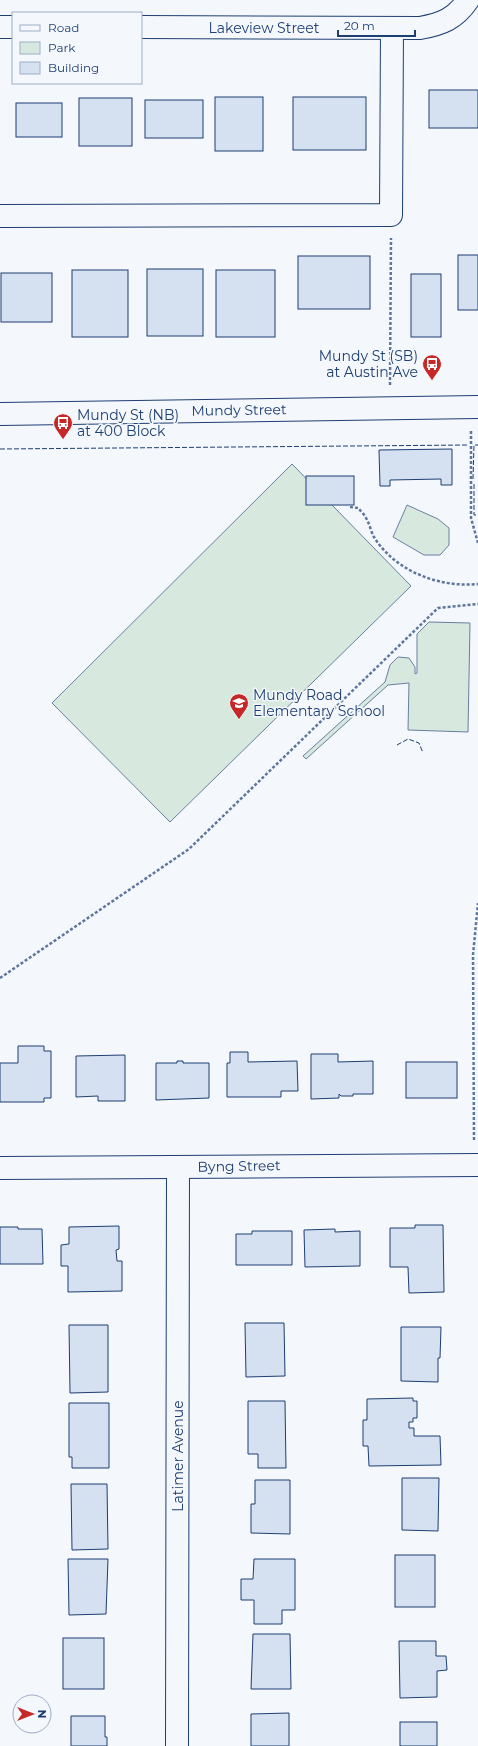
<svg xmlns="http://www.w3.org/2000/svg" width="478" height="1746" font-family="Montserrat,sans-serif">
	<rect width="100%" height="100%" fill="#f4f7fb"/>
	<g fill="#d7e8df" stroke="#687fa3">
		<path d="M292,464L411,586L170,822L52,703Z"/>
		<path d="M407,505L438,519L449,528V545L440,555H424L393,537Z"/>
		<path d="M429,622L470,623L468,732L408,730L409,683L388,685L306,759L303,756L385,682L390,665L398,657L409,658L415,667V674L417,673V634Z"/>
	</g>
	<g fill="#d5e0f0" stroke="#1d3f73">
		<rect x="429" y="90" width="49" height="38"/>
		<rect x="215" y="97" width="48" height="54"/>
		<rect x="293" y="97" width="73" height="53"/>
		<rect x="79" y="98" width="53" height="48"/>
		<rect x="145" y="100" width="58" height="38"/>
		<rect x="16" y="103" width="46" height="34"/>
		<rect x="458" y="255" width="20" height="55"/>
		<rect x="298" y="256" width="72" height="53"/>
		<rect x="147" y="269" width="56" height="67"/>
		<rect x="72" y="270" width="56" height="67"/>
		<rect x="216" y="270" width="59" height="67"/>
		<rect x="1" y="273" width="51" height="49"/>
		<rect x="411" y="274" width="30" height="63"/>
		<path d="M452,449V485H441V479L390,480V486H380L379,450Z"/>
		<rect x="306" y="476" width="48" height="29"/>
		<path d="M18,1046H44V1051H51V1098H44V1102H0V1063H18Z"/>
		<path d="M230,1052H248V1062L297,1061L298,1091H281V1097H227V1063H230Z"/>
		<path d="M311,1054H338V1062L373,1061V1094H353V1096H341L339,1094V1098L311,1099Z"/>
		<path d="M125,1055V1101H98V1096L76,1097V1056Z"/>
		<path d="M177,1061H183V1063H209V1098L156,1100V1063H177Z"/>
		<rect x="406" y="1062" width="51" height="36"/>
		<path d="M415,1225H443L444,1292L409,1293L408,1267H390V1228H415Z"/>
		<path d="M119,1226V1249L116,1250L117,1261H122V1291L68,1292V1266H61V1245L69,1244V1227Z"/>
		<path d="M0,1227H18V1229H42L43,1264H0Z"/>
		<path d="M335,1229V1232L360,1231V1266L305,1267L304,1230Z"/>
		<path d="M252,1231H292V1265H236V1234H252Z"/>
		<path d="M245,1323H284L285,1376L246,1377Z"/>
		<path d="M69,1325H108V1392L70,1393Z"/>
		<path d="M401,1327H441L440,1358H438V1382L401,1381Z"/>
		<path d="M413,1398V1401H417V1418H413V1422H409V1428H414V1436H440L441,1465L369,1466L368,1446H363V1420H367V1399Z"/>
		<path d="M248,1401H285L286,1468H258V1454H248Z"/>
		<path d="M69,1403H109V1468H72V1457H69Z"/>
		<path d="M402,1478H439L438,1531L402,1530Z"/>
		<path d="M255,1480H290V1534L251,1533V1504H255Z"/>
		<path d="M71,1484H107L108,1549L72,1550Z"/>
		<rect x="395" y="1555" width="40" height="52"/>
		<path d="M68,1559H108L106,1614L69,1615Z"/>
		<path d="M254,1559H295V1610H282V1624H254V1600H241V1579H253Z"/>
		<path d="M253,1634H290L291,1689H251Z"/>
		<rect x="63" y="1638" width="41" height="51"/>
		<path d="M399,1641H436V1656H446L447,1670L437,1671V1697L400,1698Z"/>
		<path d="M289,1713V1746H251V1714Z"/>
		<path d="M71,1716H105V1737H107V1746H71Z"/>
		<rect x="400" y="1722" width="37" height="24"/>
	</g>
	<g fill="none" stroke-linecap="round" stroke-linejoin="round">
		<defs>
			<g id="minor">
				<path d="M0,27H13"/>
				<path d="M141,27L420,28C442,24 455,19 468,0"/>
				<path d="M0,216L391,215L392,28"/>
				<path d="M0,414L478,407"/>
				<path d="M0,1168L478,1165"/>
				<path d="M177,1746L178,1167"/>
			</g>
		</defs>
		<use href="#minor" stroke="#1d3f73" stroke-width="24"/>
		<g stroke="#5e769c" stroke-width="2.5" stroke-dasharray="3 2" stroke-linecap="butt">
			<path d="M390,385L391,238"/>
			<path d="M471,431V518L478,543"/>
			<path d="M350,507L358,508C361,511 365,515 367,520C370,525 371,532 374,537C395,571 439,588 478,584"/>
			<path d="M0,978L189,849L438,608L478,604"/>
			<path d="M474,1140L473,955L478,903"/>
		</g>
		<use href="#minor" stroke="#f4f7fb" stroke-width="22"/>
		<g stroke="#1d3f73" stroke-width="1" stroke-dasharray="5 2" stroke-linecap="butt">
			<path d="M0,449L469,445"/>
			<path d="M473,479L474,445H478"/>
			<path d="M474,484V515H478"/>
			<path d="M397,745L408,739L419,743L423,753"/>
		</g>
	</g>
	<defs>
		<symbol id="bus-pin" viewBox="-11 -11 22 30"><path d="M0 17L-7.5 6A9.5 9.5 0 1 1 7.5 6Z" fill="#c62828" stroke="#f4f7fb"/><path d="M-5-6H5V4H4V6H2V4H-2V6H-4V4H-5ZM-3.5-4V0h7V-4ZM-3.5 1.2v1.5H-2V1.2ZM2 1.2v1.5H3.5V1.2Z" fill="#fff"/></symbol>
		<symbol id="school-pin" viewBox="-11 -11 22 30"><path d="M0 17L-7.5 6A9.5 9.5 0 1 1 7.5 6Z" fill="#c62828" stroke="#f4f7fb"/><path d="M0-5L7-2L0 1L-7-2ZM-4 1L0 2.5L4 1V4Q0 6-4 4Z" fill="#fff"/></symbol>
	</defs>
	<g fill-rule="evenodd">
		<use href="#bus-pin" x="421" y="353" width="22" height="30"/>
		<use href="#bus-pin" x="52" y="412" width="22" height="30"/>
		<use href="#school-pin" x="228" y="692" width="22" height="30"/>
	</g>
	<g text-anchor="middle" stroke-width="3" stroke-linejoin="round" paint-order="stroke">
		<g font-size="14" fill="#1d3f73" stroke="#f4f7fb">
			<text x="264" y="33">Lakeview Street</text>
			<text transform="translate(239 410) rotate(-1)" y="5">Mundy Street</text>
			<text transform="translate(239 1166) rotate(-1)" y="5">Byng Street</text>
			<text transform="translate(178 1456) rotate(-90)" y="5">Latimer Avenue</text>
		</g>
		<g font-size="14" fill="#1d3f73" stroke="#f4f7fb" text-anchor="start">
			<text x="418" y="361" text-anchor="end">Mundy St (SB)<tspan x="418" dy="16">at Austin Ave</tspan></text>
			<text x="77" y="420">Mundy St (NB)<tspan x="77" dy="16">at 400 Block</tspan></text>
			<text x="253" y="700">Mundy Road<tspan x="253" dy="16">Elementary School</tspan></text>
		</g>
	</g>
	<rect x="12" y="12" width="130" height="72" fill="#f4f7fb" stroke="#9eadc5"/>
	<rect x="20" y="25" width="20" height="6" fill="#f4f7fb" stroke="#9eadc5"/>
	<text x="48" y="32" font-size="12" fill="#1d3f73">Road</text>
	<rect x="20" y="42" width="20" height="12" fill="#d7e8df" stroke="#9eadc5"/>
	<text x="48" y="52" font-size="12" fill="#1d3f73">Park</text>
	<rect x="20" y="62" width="20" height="12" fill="#d5e0f0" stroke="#9eadc5"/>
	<text x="48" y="72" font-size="12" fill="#1d3f73">Building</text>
	<g transform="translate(32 1714) rotate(90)"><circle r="19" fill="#f4f7fb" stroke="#9eadc5"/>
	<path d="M0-3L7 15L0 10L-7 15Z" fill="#c62828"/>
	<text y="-6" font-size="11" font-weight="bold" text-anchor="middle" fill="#1d3f73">N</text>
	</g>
	<path d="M338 30v6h77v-6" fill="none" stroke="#1d3f73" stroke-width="2"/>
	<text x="344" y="30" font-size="12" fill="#1d3f73" stroke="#f4f7fb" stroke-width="3" paint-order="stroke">20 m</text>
</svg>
